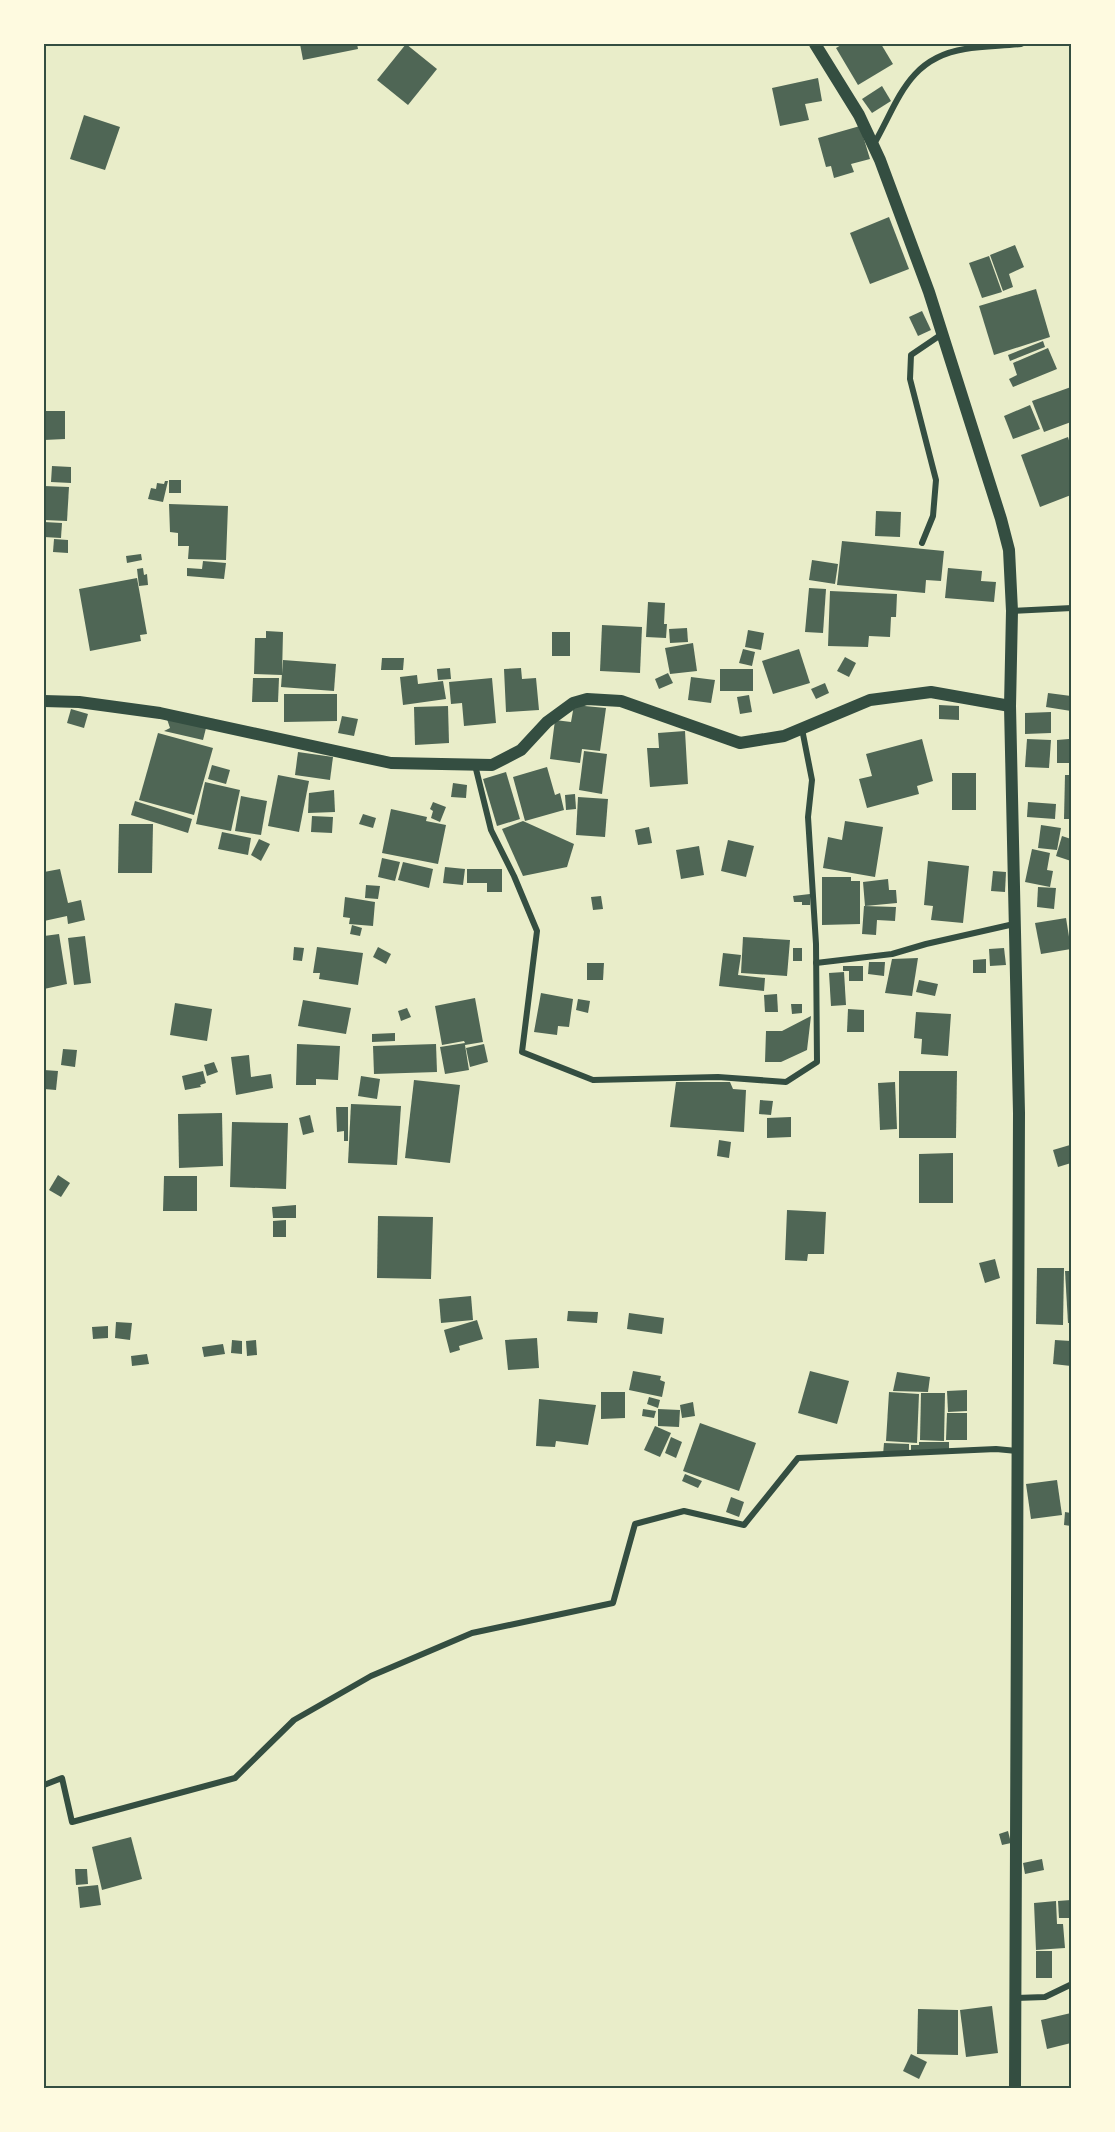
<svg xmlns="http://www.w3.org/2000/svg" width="1115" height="2132" font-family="'Archivo Narrow',sans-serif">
	<rect width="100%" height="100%" fill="#e9edc9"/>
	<g fill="#4f6655">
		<path d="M300,44H357L358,49L303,60Z"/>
		<path d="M406,44L437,69L408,105L377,80Z"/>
		<path d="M843,44H881L893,64L858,85L836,48Z"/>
		<path d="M818,78L822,101L805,104L809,120L780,126L772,88Z"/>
		<path d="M882,86L891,101L872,113L862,99Z"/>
		<path d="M84,115L120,127L105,170L70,159Z"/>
		<path d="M860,126L870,159L851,164L854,172L834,178L831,166L826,167L818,138Z"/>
		<path d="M889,217L909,269L870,284L850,233Z"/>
		<path d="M1015,245L1024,267L1009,274L1013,287L1003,291L990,255Z"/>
		<path d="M989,256L1002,292L982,298L969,263Z"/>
		<path d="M1036,289L1050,337L994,355L979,306Z"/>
		<path d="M922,311L931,330L918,336L909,317Z"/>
		<path d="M1043,341L1045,347L1010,361L1008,355Z"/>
		<path d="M1048,348L1057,369L1013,387L1009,379L1017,375L1013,363Z"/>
		<path d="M1071,387V422L1044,432L1032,401Z"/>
		<path d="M1030,405L1040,429L1013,439L1004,416Z"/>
		<path d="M44,411H65V439L44,440Z"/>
		<path d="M1068,437L1071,447V495L1040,507L1021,455Z"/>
		<path d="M52,466L71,467V483L51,482Z"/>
		<rect x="169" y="480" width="12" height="13"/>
		<path d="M165,481H168L163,502L148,499L151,488L156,489L157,483L164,484Z"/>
		<path d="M44,486L69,487L67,521L44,520Z"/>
		<path d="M169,504L228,506L226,560L188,559L189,546H178V533L170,532Z"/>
		<path d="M876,511L901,512L900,537L875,536Z"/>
		<path d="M44,522L62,523L61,538L44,537Z"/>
		<path d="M54,539L68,540V553L53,552Z"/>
		<path d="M842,541L944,551L941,581L926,580L925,593L837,585Z"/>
		<path d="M141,554L142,560L127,563L126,556Z"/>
		<path d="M812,560L838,564L835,584L809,580Z"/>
		<path d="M203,561L226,563L224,579L187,576V568L202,569Z"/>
		<path d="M143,568L144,575L147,574L148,585L139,586L137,569Z"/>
		<path d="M948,568L982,571L981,581L996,582L994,602L945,598Z"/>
		<path d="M137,578L147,634L140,635L141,641L90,651L79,589Z"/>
		<path d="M809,588L826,589L823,633L805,632Z"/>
		<path d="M830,591L897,594L896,617H891L890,637L869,636L868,647L828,646Z"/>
		<path d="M648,602L665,603L664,624H667L666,638L646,637Z"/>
		<path d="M602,625L642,627L640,673L600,671Z"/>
		<path d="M687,628L688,642L670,643L669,629Z"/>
		<path d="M748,630L764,633L761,650L745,647Z"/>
		<path d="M266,631L283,632L282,675L254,674L255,638H266Z"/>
		<rect x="552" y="632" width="18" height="24"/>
		<path d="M693,643L697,671L670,674L665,648Z"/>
		<path d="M743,649L755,652L752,666L739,663Z"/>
		<path d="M799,649L810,683L773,694L762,661Z"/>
		<path d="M845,657L856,663L849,677L837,671Z"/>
		<path d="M382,658H404L403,670H381Z"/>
		<path d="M283,660L336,664L334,691L281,687Z"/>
		<path d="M450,668L451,679L438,680L437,669Z"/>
		<path d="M521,668L522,679L536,678L539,710L506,712L504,669Z"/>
		<rect x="720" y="669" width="33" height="22"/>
		<path d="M668,673L673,683L659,689L655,679Z"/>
		<path d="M417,675L418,684L443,681L446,699L403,705L400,677Z"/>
		<path d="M691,677L715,680L711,703L688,700Z"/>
		<path d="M253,678H279L278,702H252Z"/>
		<path d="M492,678L496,723L464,726L462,703L451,704L449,682Z"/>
		<path d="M825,683L829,693L816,699L811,689Z"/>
		<path d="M1048,693L1071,696V711L1046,707Z"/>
		<path d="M284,694H337V721L284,722Z"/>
		<path d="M749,695L752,712L740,714L737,697Z"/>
		<path d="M574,705L606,708L600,751L582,749L580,763L550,759L555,720L571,722Z"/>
		<path d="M939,705L959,706V720L939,719Z"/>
		<path d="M448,706L449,743L415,745L414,707Z"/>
		<path d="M71,709L88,714L84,728L67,723Z"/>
		<path d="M1051,712V733L1025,734V713Z"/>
		<path d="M342,716L358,719L354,736L338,733Z"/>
		<path d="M167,719L206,728L203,740L164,731L170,728Z"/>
		<path d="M685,731L688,784L650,787L647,748H659L658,733Z"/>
		<path d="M158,733L213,748L194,815L139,800Z"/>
		<path d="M922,739L933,781L917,786L919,794L867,808L859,779L872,776L866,754Z"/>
		<path d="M1027,739L1051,740L1049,768L1025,767Z"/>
		<path d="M1069,739L1070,763H1057V740Z"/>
		<path d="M584,751L607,754L602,794L579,790Z"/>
		<path d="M298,752L333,757L330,780L295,775Z"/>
		<path d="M212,765L230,770L226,784L208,779Z"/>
		<path d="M547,767L555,795L560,793L564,810L525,821L513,777Z"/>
		<path d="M506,772L520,819L497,826L483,779Z"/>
		<rect x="952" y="773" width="24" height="37"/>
		<path d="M278,775L309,781L299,832L268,826Z"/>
		<path d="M1065,775H1071V819H1064Z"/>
		<path d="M205,782L240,790L231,831L196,824Z"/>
		<path d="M453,783L467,785L466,798L451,797Z"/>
		<path d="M334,790L335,812L308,813L309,793Z"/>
		<path d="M575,794L576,809L566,810L565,795Z"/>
		<path d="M241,796L267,801L261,835L235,831Z"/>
		<path d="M578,797L608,799L605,837L576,835Z"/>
		<path d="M135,801L192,819L188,833L131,815Z"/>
		<path d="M433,802L446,807L440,822L431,818L433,811L430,809Z"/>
		<path d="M1028,802L1056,804L1055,819L1027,817Z"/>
		<path d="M391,809L427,817L426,821L446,825L438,864L382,853Z"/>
		<path d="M363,814L376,818L373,828L359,824Z"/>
		<path d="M312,816L333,817L332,833L311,832Z"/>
		<path d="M523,821L574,844L567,867L523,876L502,829Z"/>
		<path d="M845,821L883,827L875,877L823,868L828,837L842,840Z"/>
		<path d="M119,824H153L152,873H118Z"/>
		<path d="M1041,825L1061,828L1057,850L1038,848Z"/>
		<path d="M649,827L652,843L638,845L635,830Z"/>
		<path d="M222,832L251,838L248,855L218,849Z"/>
		<path d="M1062,836L1071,839V861L1056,856Z"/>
		<path d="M259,839L270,844L261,861L251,855Z"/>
		<path d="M728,840L754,846L746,877L721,871Z"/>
		<path d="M699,846L704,875L681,879L676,850Z"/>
		<path d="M1032,849L1050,853L1047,870L1053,871L1050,887L1025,882Z"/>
		<path d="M382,858L400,862L395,881L378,877Z"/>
		<path d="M928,861L969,866L963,923L931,920L933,906L924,905Z"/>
		<path d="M403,862L433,869L429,888L398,880Z"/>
		<path d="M445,867L465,869L463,885L443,883Z"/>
		<path d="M60,869L68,903L81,900L85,920L68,924L67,916L44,921V872Z"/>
		<path d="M467,869H502V892H487V883H467Z"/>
		<path d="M993,871L1006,872L1005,892L991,891Z"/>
		<path d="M822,877H851V881H860V924L822,925Z"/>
		<path d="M888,879L889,890H896L897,903L865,906L863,882Z"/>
		<path d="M366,885L380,886L378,899L365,898Z"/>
		<path d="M1038,887L1056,888L1054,909L1037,907Z"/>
		<path d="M810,894V905H802V902H794L793,896Z"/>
		<path d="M601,896L603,909L593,910L591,897Z"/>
		<path d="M345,897L375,902L373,926L349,924L350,918L343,917Z"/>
		<path d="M864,906L896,907L895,921L877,920L876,935L862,934Z"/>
		<path d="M1066,918L1071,949L1041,954L1035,923Z"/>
		<path d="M352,925L362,928L360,936L350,934Z"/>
		<path d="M59,934L67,984L44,989V936Z"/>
		<path d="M85,936L91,983L74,985L68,938Z"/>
		<path d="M743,937L790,940L787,976L741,973Z"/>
		<path d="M294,947L304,948L302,961L293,960Z"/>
		<path d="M317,947L363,953L358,985L319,979L320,973H313Z"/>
		<path d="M378,947L391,954L386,964L373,957Z"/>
		<rect x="793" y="948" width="9" height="13"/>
		<path d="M1004,948L1006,965L990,966L989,949Z"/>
		<path d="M723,953L741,955L738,975L765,978L764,991L719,986Z"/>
		<path d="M918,958L912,996L885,993L892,959Z"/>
		<path d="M986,959V973H973V960Z"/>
		<path d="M869,962H885L884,976L868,974Z"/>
		<path d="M587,963H604L603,980H587Z"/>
		<path d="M843,966H863V981H849V971H843Z"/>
		<path d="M844,972L846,1005L831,1006L829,973Z"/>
		<path d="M919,980L938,984L935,996L916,992Z"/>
		<path d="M541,993L573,999L569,1027L558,1026L557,1035L534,1032Z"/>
		<path d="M777,994L778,1012H765L764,995Z"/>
		<path d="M475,998L483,1042L465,1045L469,1070L445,1074L440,1047L465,1043L464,1041L442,1045L435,1006Z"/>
		<path d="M578,999L590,1001L588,1013L576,1010Z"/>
		<path d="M303,1000L351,1008L346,1034L298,1026Z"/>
		<path d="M175,1003L212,1009L207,1041L170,1035Z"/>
		<path d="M791,1004H802V1013L792,1014Z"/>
		<path d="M407,1008L411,1017L401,1021L398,1011Z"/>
		<path d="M848,1009L864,1010V1032H847Z"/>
		<path d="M916,1012L951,1014L948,1056L921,1054L922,1039L914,1038Z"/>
		<path d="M811,1016L807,1050L781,1062H765L766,1031H782Z"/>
		<path d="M395,1033V1041L372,1042V1034Z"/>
		<path d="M297,1044L340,1046L338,1080L316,1079V1085H296Z"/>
		<path d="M436,1044L437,1072L374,1074L373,1046Z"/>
		<path d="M484,1044L488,1062L470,1067L466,1048Z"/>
		<path d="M63,1049L77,1050L75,1067L61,1065Z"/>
		<path d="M249,1055L251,1077L271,1074L273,1088L236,1095L231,1057Z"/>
		<path d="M214,1062L218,1072L207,1076L204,1065Z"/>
		<path d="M44,1070L58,1071L56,1090L44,1089Z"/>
		<path d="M203,1071L206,1083L200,1085L201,1087L185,1090L182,1076Z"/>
		<path d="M899,1071H957L956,1138H899Z"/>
		<path d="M361,1076L380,1079L377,1099L358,1096Z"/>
		<path d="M414,1080L460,1085L450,1163L405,1158Z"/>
		<path d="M676,1082H730L733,1089L746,1090L744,1132L670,1127Z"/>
		<path d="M895,1082L897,1129L880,1130L878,1083Z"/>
		<path d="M760,1100L773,1101L771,1115L759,1114Z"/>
		<path d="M351,1104L401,1106L397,1165L348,1163Z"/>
		<path d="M336,1107H348V1141H344V1131L337,1132Z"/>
		<path d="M222,1113L223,1166L179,1168L178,1114Z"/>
		<path d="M310,1115L314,1132L303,1135L299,1118Z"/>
		<path d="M791,1117V1137L767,1138V1118Z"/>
		<path d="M232,1122L288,1123L286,1189L230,1187Z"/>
		<path d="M719,1140L731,1142L729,1158L717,1156Z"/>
		<path d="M1070,1145L1071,1163L1058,1167L1053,1150Z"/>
		<path d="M953,1153V1203H919V1154Z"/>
		<path d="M58,1175L70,1183L61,1197L49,1190Z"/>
		<path d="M164,1176H197V1211H163Z"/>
		<path d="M296,1205V1218H273L272,1207Z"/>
		<path d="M787,1210L826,1212L824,1254H808L807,1261L785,1260Z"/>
		<path d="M378,1216L433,1217L431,1279L377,1278Z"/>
		<path d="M286,1220V1237H273V1221Z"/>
		<path d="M995,1259L1000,1278L985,1283L979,1263Z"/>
		<path d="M1037,1268H1064L1063,1325L1036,1324Z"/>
		<path d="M1065,1271H1071V1323H1068Z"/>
		<path d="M471,1296L473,1320L441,1323L439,1299Z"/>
		<path d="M568,1311L598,1312L597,1323L567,1321Z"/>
		<path d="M629,1313L664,1318L662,1334L627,1329Z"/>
		<path d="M477,1320L483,1339L459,1346L460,1350L450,1353L444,1330Z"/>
		<path d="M116,1322L132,1323L130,1340L115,1338Z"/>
		<path d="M108,1326V1338L93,1339L92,1327Z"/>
		<path d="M537,1338L539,1368L508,1370L505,1340Z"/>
		<path d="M232,1340L242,1341V1354L231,1353Z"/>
		<path d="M256,1340L257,1355L247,1356L246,1341Z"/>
		<path d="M1055,1340L1071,1341V1366L1053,1364Z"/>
		<path d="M223,1344L225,1354L204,1357L202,1347Z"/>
		<path d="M147,1354L149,1364L132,1366L131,1356Z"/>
		<path d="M633,1371L661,1376L660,1380L665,1382L662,1397L629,1390Z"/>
		<path d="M810,1371L849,1381L837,1424L798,1413Z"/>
		<path d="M897,1372L930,1377L928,1392L893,1391Z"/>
		<path d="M967,1390V1411L948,1412L947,1391Z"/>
		<path d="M601,1392H625V1418L601,1419Z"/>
		<path d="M889,1392L919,1394L917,1443L886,1441Z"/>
		<path d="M921,1393H945L944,1441L920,1440Z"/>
		<path d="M649,1397L660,1400L658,1408L647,1404Z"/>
		<path d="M539,1399L596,1405L588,1445L556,1441L555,1447L536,1446Z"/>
		<path d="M693,1402L695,1416L682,1418L680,1405Z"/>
		<path d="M643,1409L656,1411L654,1418L642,1416Z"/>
		<path d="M658,1409L680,1410L679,1427L658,1426Z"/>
		<path d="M947,1413H967V1440H946Z"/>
		<path d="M700,1423L756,1443L739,1491L683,1471Z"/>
		<path d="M655,1426L671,1433L660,1457L644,1450Z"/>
		<path d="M671,1437L682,1442L676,1458L665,1453Z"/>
		<path d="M919,1442H949V1454H911V1445H919Z"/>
		<path d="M884,1443L909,1444V1456L883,1455Z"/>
		<path d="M685,1474L702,1481L698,1488L682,1481Z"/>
		<path d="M1057,1480L1062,1515L1031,1519L1026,1484Z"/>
		<path d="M731,1497L744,1502L739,1517L726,1512Z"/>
		<path d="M1065,1512L1071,1513V1526L1064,1525Z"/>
		<path d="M1008,1831L1011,1843L1002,1845L999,1834Z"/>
		<path d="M131,1837L142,1879L102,1890L92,1847Z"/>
		<path d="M1042,1859L1044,1870L1025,1874L1023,1863Z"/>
		<path d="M75,1869H87L88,1884L76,1885Z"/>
		<path d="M98,1885L101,1905L80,1908L78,1887Z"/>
		<path d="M1071,1900V1918H1059L1058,1901Z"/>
		<path d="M1056,1901L1057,1924H1063L1065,1948L1036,1950L1034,1903Z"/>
		<rect x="1036" y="1951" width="16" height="27"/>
		<path d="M992,2006L998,2053L966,2057L960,2010Z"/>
		<path d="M918,2009L958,2010V2055L917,2054Z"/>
		<path d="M1071,2013V2043L1047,2049L1041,2020Z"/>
		<path d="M911,2054L927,2062L919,2079L903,2071Z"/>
	</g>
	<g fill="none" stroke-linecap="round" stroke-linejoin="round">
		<g stroke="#344e41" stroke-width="6">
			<path d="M874,144C899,100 908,58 965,49C984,46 1003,46 1021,44"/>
			<path d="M922,543L933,516L936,480L910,379L911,355L942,334"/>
			<path d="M1012,611L1072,608"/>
			<path d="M475,765L491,830L514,876L537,931L522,1052L593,1080L718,1077L786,1082L817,1062L816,944L808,817L812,780L802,729"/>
			<path d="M816,963L892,954L926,944L1014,924"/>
			<path d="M44,1785L62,1778L72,1822L235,1778L294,1720L371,1676L472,1633L613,1603L635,1524L684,1511L744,1525L798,1458L996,1449L1017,1451"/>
			<path d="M1015,1998L1045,1997L1072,1984"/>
		</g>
		<g stroke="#344e41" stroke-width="12">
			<path d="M815,44L859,115L880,160L929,292L1001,519L1009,550L1012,611L1010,706L1019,1113L1015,2088"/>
			<path d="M44,701L79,702L160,713L391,763L492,765L521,750L547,722L573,703L587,699L621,701L740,743L784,736L870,700L931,692L1010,706"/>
		</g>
	</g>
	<rect width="1115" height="2132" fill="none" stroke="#fefae0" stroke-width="90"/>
	<rect x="45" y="45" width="1025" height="2042" fill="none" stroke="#344e41" stroke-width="2"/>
</svg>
